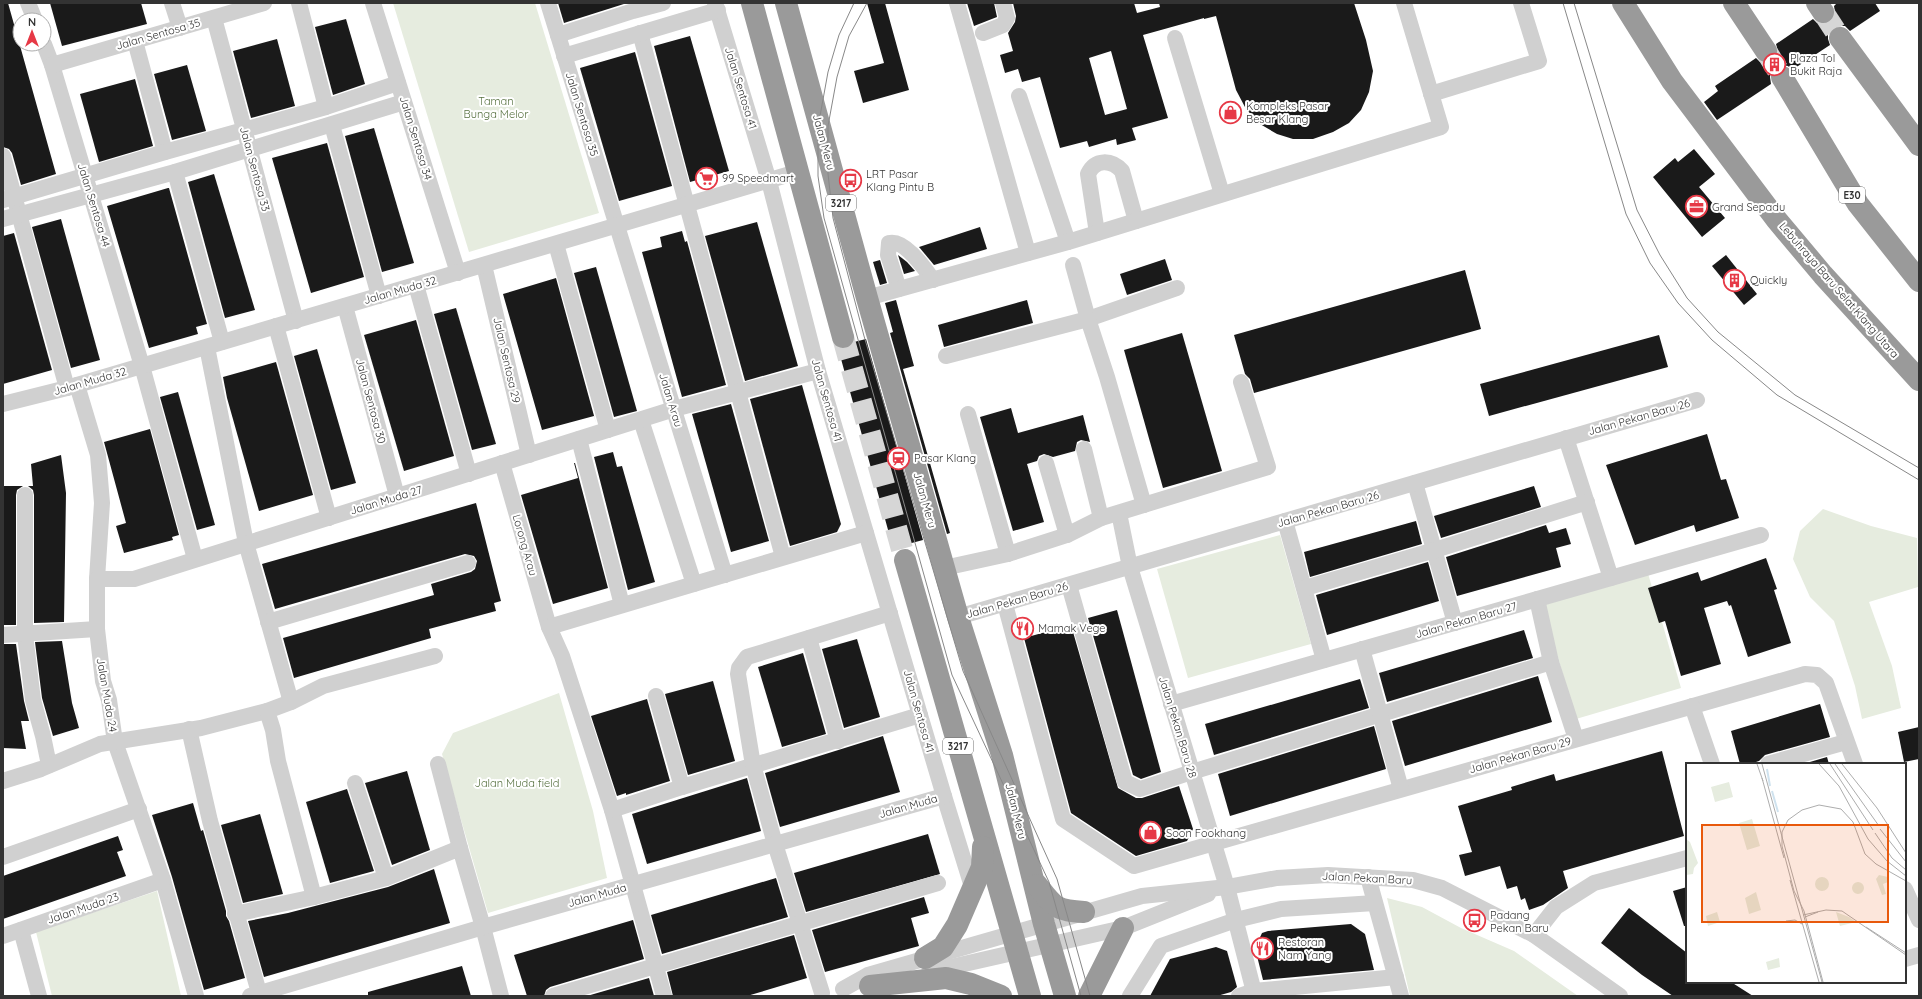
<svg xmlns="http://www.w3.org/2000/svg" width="1922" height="999" font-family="Quicksand,sans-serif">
	<rect width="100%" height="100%" fill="#fff"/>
	<g fill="#e6ecdf">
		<path d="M393,3H535L599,213L469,252Z"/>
		<path d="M1823,509L1871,526L1917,538L1918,587L1869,602L1892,666L1901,708L1862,719L1855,686L1834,621L1810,597L1793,559L1800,531Z"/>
		<path d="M1280,535L1311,644L1188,678L1157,569Z"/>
		<path d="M1647,570L1681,688L1576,719L1541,600Z"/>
		<path d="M559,693L593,811L607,878L488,913L442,754L453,733Z"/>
		<path d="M157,891L181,996H52L36,932Z"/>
		<path d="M1387,898L1422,907L1461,928L1514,951L1578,996H1410Z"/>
	</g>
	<g fill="#1a1a1a" fill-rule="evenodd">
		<path d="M3,3H8L56,174L21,185L12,153L9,149L3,147Z"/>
		<path d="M50,3H141L147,24L62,46Z"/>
		<path d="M558,3H627L564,23Z"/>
		<path d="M867,3H885L909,90L863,103L854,71L884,63Z"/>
		<path d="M967,3H994L997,17L974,26Z"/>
		<path d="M1013,3H1134L1137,13L1160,7L1159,3H1354L1366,40L1373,71L1369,92L1361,110L1349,123L1333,132L1313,139H1293L1277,134L1260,124L1246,109L1236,90L1216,16L1204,19V18L1143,35L1168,118L1132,128L1136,140L1117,145L1116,139L1089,147L1087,141L1060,148L1040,77L1022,82L1018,69L1005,73L1000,55L1013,51L1008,33L1015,22L1016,16ZM1111,51L1127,109L1105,115L1089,58Z"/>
		<path d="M1837,3H1875L1880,11L1850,31L1845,26H1838L1833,28L1828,33V39L1830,45L1792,70L1788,66L1782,65L1775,67L1771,71L1770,77L1771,84L1717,120L1704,102L1718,91L1715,86L1756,58L1760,62L1766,63L1773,61L1777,57L1778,51L1776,44L1813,19L1817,23L1823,24L1830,22L1834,17L1835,12L1834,6Z"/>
		<path d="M346,19L365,84L333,95L315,27Z"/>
		<path d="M690,36L729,171L690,182L654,46Z"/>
		<path d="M277,39L295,106L251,118L233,51Z"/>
		<path d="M635,52L672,186L619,201L580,68Z"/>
		<path d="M187,65L206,131L172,140L154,74Z"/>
		<path d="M135,79L153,146L99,162L80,94Z"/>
		<path d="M374,128L414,263L382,272L345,136Z"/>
		<path d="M327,143L364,277L311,293L272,158Z"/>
		<path d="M1694,149L1715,174L1699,187L1725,218L1702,237L1653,177L1675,158L1678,162Z"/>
		<path d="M214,174L255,310L225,318L188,182Z"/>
		<path d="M168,188H169L207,324L196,327L198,334L149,348L107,206Z"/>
		<path d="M61,219L100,360L71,368L32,227Z"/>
		<path d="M757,222L798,366L745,381L705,236Z"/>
		<path d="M980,227L987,249L934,265L919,247Z"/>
		<path d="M682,231L685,242L687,241L726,385L682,397L642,252L662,247L660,237Z"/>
		<path d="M14,233L52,370L3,384V236Z"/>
		<path d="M898,255L907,262L915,271L904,274Z"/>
		<path d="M1726,255L1757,294L1744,305L1712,266Z"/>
		<path d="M1165,259L1172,280L1127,295L1120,274Z"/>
		<path d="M880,260L887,283L880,285L873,262Z"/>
		<path d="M596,267L637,411L614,417L574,273Z"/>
		<path d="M1465,270L1481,329L1254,393L1250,379L1245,374L1234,335Z"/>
		<path d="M556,278L596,423L594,416L542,430L503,294Z"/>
		<path d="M896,300L914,366L903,369L950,533L947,534L890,333L893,332L885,303Z"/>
		<path d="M1027,300L1033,323L944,347L938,325Z"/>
		<path d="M456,308L496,444L472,450L434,314Z"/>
		<path d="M416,320L454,456L404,471L364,335Z"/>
		<path d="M1182,333L1222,471L1163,488L1124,350Z"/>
		<path d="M1659,335L1668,367L1489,416L1480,384Z"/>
		<path d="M866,339L923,540L893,548L838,348L847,349L854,342Z"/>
		<path d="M317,349L356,483L331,490L294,356Z"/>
		<path d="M276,362L313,495L259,511L227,398L223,377Z"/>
		<path d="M802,385L841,524L837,532L790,546L750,399Z"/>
		<path d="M178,392L215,525L197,530L160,397Z"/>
		<path d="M731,404L769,541L731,552L692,414Z"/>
		<path d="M1011,408L1018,433L1083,415L1090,442L1081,440L1077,442L1075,451L1053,457L1044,454L1039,456L1037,461L1027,464L1044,522L1013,531L980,417Z"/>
		<path d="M150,429L179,535L172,537L173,540L124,553L116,526L126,523L104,442Z"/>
		<path d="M1707,434L1721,480L1726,479L1739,518L1696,532L1694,525L1635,545L1606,465Z"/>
		<path d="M613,452L617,467L622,466L655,582L628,590L594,457Z"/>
		<path d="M61,455L66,493L64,622L34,623V495L33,490L28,486H33L31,464Z"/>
		<path d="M574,463H575L608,588L553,604L521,495L578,478Z"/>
		<path d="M3,486H23L17,490L16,495V625H3Z"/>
		<path d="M1534,486L1541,507L1441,538L1434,516Z"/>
		<path d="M476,503L501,601L494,603L496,611L429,629L431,638L294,678L283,638L434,595L431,584L471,572L475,569L477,561L474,556L465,554L275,609L262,564Z"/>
		<path d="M1416,521L1422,544L1310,577L1304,552Z"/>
		<path d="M1546,525L1549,533L1566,528L1571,544L1556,548L1561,567L1457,596L1446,557Z"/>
		<path d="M1766,558L1777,589L1774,590L1791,643L1748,657L1731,605L1729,606L1727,601L1704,608L1721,664L1681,676L1665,621L1659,623L1648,588L1698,572L1701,581Z"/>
		<path d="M1428,562L1439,601L1327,635L1316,595Z"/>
		<path d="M1117,610L1161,772L1141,779L1133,775L1088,618Z"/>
		<path d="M1071,625L1118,788L1136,798H1142L1179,786L1193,829L1187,841L1136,856L1071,813L1024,638Z"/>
		<path d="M1524,630L1533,658L1387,702L1379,673Z"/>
		<path d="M857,639L880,717L844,728L822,649Z"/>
		<path d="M62,641L72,703L79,728L53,736L42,698L35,642Z"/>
		<path d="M3,644H16L24,701L29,721H21L26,749L3,748Z"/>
		<path d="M803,653L826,734L782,747L758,667Z"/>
		<path d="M1538,676L1552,722L1405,766L1392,721Z"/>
		<path d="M1360,679L1369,708L1214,755L1205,724Z"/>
		<path d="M713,681L735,761L688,775L665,694Z"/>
		<path d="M647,699L670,781L626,795V793L617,796L591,716Z"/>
		<path d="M1820,704L1830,737L1765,755L1759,761L1750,764H1740L1731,731Z"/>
		<path d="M1374,726L1386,769L1230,816L1218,774Z"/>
		<path d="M1919,727V759L1904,762L1898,732Z"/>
		<path d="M883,736L900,792L780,827L765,773Z"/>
		<path d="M1662,751L1684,836L1563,871L1568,888L1543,905L1529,910L1525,898L1521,900L1517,886L1507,889L1500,866L1465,876L1459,855L1472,852L1458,806L1512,790L1511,787L1554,774L1556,781Z"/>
		<path d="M1827,757L1829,764H1803Z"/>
		<path d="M407,771L430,850L392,865L365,783Z"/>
		<path d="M747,778L761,831L647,864L632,814Z"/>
		<path d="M347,789L374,871L330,883L306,802Z"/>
		<path d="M193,803L201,831L203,830L226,911V916L229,921L245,978L204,990L172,877L152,815Z"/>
		<path d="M260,814L283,894L243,903L221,825Z"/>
		<path d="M928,834L940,874L806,912L794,873Z"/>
		<path d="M118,836L123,850L117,852L126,876L3,919V876Z"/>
		<path d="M434,869L450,923L264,977L248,921L288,913L388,887Z"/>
		<path d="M776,878L788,917L662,954L651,915Z"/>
		<path d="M1687,887V926H1684L1673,891Z"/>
		<path d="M924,897L929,913L911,918L919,946L825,972L812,930Z"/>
		<path d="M1629,908L1687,953V982H1731L1753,996H1673L1642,975L1601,943Z"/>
		<path d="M633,920L644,959L550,987L546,990L544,996H527L514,955Z"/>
		<path d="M1351,924L1365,934L1374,970L1263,980L1255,948L1262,933L1268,931Z"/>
		<path d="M794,935L807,978L747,996H673L667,972Z"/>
		<path d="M1216,947L1227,951L1237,987L1231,992L1217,996H1150L1170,959Z"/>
		<path d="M462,966L471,996H368V992Z"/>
		<path d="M649,978L654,996H587Z"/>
	</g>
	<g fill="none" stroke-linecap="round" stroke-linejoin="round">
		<g stroke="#d6d6d6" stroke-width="22" stroke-dasharray="22 11" stroke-linecap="butt">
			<path d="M1823,12L1840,38"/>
			<path d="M1766,51L1782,77"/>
			<path d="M843,337L905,560"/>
		</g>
		<g stroke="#d0d0d0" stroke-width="16">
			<path d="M28,3L35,20"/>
			<path d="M172,3L180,28"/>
			<path d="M299,3L326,107"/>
			<path d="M373,3L458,273"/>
			<path d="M548,3L725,575"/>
			<path d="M715,3L769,181L818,371L944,796L973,890"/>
			<path d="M957,3L1028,253"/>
			<path d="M214,18L296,321"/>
			<path d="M640,33L783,557"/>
			<path d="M983,33L1003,25L1007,18L1003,3"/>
			<path d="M558,35L633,11L663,3"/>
			<path d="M1175,38L1222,194"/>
			<path d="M135,41L165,152"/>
			<path d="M44,44L52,65L142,366L195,559"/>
			<path d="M564,56L718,10"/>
			<path d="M52,65L264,3"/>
			<path d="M1431,94L1539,61L1521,3"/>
			<path d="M1019,96L1068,242"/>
			<path d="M332,125L379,296"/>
			<path d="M3,156L67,388"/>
			<path d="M175,172L222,342"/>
			<path d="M3,200L165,152L326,107L398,83"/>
			<path d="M3,219L175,172L404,102"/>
			<path d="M1097,233L1088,174C1095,159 1111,159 1122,171L1136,221"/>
			<path d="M556,244L608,430"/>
			<path d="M484,265L529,455"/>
			<path d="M1073,265L1088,319L1177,288"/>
			<path d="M416,285L469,474"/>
			<path d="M899,289L888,255L889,243C905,239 925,269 933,280"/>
			<path d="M867,298L1068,242L1441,127L1404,3"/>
			<path d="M345,306L397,496"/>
			<path d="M276,326L329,518"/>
			<path d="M207,347L246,543L291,702"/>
			<path d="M946,356L1088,319L1107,377L1144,505"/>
			<path d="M77,385L98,455L102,503L97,579V629L103,681L109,700L115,742L163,880L196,996"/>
			<path d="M3,404L67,388L797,172"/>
			<path d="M968,414L1008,554"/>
			<path d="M641,420L694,584"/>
			<path d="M1566,438L1611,578"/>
			<path d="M579,439L622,605"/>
			<path d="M1084,449L1101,518"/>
			<path d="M502,463L549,627L562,656L612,810L664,996"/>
			<path d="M1046,463L1067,535"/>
			<path d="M1415,483L1455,623"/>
			<path d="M25,495V635L33,700L43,736L49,765"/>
			<path d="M1119,513L1130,567L1227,887L1255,996"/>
			<path d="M1285,521L1324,660"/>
			<path d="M944,568L1008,554L1067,535L1101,518L1268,467L1241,382"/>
			<path d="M97,579H134L674,409L818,371"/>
			<path d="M1069,585L1125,782L1140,789L1192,772L1551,662"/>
			<path d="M1305,588L1435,550L1587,502"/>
			<path d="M1537,599L1551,662L1576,739"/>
			<path d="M1005,604L1063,819L1134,866L1805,674L1817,675L1826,683L1855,764"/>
			<path d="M958,617L1697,400"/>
			<path d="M268,622L468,563"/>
			<path d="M549,627L866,533"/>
			<path d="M3,635L97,629"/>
			<path d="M809,638L838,741"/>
			<path d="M1362,649L1401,789"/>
			<path d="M656,696L682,787"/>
			<path d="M1171,704L1761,535"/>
			<path d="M1692,706L1712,764"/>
			<path d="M189,729L210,821L260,996"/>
			<path d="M438,764L460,848"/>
			<path d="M1768,764L1846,742"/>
			<path d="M3,781L41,769L100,744L201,728L267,711"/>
			<path d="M355,783L386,878"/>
			<path d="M612,810L682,787L920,715"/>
			<path d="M3,857L139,809"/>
			<path d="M1368,877L1401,996"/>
			<path d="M1905,889L1919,920"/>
			<path d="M314,897L278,761L273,730L267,711L291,702L323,686L435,656"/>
			<path d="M235,914L314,897L386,878L460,848L483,927L501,996"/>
			<path d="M21,930L39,996"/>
			<path d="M1534,935L1556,907L1594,883L1687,858"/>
			<path d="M3,936L163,880"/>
			<path d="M1905,959L1919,955"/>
			<path d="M929,972L1123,928L1208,894"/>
			<path d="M843,989L868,975L1142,896L1227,887L1277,878L1328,875L1413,880L1442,888L1534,935L1620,996"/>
			<path d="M822,993L775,844L753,765L738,674L739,668L747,657L890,613"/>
			<path d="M250,996L483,927L944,796"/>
			<path d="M553,996L938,883"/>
			<path d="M1130,996L1161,946L1236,920L1281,909L1375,903"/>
			<path d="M1239,996L1254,991L1396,977"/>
		</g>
		<g stroke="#9a9a9a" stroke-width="22">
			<path d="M752,3L843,337"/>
			<path d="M786,3L867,298L958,617L1002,755L1044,924L1065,996"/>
			<path d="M1623,3L1672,81L1776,219L1823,275L1919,380"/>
			<path d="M1734,3L1766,51"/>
			<path d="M1817,3L1823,12"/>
			<path d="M1840,38L1919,145"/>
			<path d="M1782,77L1858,204L1919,281"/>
			<path d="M905,560L1030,996"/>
			<path d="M1037,885C1055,908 1055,910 1084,912"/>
			<path d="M925,958L943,947L957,925L982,867L983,847"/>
			<path d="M870,986L946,978L971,984L1001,996"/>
			<path d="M1089,996L1123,928"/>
		</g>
		<g stroke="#888" stroke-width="1">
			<path d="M854,3L839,35L828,72L818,127V176L824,218L952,675L1049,882L1081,996"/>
			<path d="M867,3L849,36L837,77L828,126V174L833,218L864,336L963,671L1057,879L1090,996"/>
			<path d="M1563,3L1626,214L1650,263L1678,303L1712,340L1777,395L1919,480"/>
			<path d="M1574,3L1637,210L1660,255L1687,298L1718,332L1795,395L1919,468"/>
		</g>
	</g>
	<defs>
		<symbol id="building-ring" viewBox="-11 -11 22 22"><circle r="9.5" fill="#fff" stroke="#e63946" stroke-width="1.5"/><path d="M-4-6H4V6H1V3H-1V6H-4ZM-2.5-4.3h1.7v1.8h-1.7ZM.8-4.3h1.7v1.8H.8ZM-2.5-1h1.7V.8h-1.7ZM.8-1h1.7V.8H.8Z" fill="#e63946"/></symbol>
		<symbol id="shop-ring" viewBox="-11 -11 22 22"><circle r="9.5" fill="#fff" stroke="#e63946" stroke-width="1.5"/><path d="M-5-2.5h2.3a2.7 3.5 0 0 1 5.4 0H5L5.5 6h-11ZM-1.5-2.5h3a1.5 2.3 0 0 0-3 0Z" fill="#e63946"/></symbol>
		<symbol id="supermarket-ring" viewBox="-11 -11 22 22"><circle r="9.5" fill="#fff" stroke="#e63946" stroke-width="1.5"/><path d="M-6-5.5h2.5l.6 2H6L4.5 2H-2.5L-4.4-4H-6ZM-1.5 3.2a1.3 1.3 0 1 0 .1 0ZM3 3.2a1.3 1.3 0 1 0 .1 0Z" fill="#e63946"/></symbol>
		<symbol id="bus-ring" viewBox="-11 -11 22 22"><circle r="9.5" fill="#fff" stroke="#e63946" stroke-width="1.5"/><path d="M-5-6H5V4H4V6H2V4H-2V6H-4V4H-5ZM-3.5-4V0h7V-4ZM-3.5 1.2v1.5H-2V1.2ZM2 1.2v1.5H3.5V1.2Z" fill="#e63946"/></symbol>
		<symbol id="office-ring" viewBox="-11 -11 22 22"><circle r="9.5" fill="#fff" stroke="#e63946" stroke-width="1.5"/><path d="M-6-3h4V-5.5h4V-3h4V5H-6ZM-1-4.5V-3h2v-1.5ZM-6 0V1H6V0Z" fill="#e63946"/></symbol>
		<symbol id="station-ring" viewBox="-11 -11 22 22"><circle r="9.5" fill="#fff" stroke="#e63946" stroke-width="1.5"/><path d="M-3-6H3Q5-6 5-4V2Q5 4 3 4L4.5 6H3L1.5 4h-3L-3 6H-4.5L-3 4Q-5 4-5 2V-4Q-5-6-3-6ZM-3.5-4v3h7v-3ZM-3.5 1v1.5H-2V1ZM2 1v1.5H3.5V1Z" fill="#e63946"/></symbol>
		<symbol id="restaurant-ring" viewBox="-11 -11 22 22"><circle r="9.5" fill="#fff" stroke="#e63946" stroke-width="1.5"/><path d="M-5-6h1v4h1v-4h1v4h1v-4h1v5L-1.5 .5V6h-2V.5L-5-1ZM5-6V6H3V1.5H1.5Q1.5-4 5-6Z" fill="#e63946"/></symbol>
	</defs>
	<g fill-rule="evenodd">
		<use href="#building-ring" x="1762" y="52" width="25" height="25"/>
		<use href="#shop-ring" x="1218" y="100" width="25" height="25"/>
		<use href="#supermarket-ring" x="694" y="166" width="25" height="25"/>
		<use href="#bus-ring" x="838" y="168" width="25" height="25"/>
		<use href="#office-ring" x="1684" y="194" width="25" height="25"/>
		<use href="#building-ring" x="1722" y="268" width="25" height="25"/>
		<use href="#station-ring" x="886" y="446" width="25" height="25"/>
		<use href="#restaurant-ring" x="1010" y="616" width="25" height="25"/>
		<use href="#shop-ring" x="1138" y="820" width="25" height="25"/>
		<use href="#bus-ring" x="1462" y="908" width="25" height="25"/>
		<use href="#restaurant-ring" x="1250" y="936" width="25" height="25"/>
	</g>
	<g text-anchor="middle" stroke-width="4" stroke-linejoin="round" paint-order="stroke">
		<g fill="#fff" stroke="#707070" stroke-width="1">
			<rect x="1839" y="187" width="26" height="16" rx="3"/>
			<rect x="826" y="195" width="30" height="16" rx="3"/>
			<rect x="943" y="738" width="30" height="16" rx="3"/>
		</g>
		<g font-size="10" font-weight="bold" fill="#333">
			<text x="1852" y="199">E30</text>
			<text x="841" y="207">3217</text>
			<text x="958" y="750">3217</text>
		</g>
		<g font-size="11" fill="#333" stroke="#fff">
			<text transform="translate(158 34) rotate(-16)" y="4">Jalan Sentosa 35</text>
			<text transform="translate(741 88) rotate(73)" y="4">Jalan Sentosa 41</text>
			<text transform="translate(582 114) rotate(73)" y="4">Jalan Sentosa 35</text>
			<text transform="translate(416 138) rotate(73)" y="4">Jalan Sentosa 34</text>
			<text transform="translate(824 142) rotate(75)" y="4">Jalan Meru</text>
			<text transform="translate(255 169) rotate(75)" y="4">Jalan Sentosa 33</text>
			<text transform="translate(94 205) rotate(73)" y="4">Jalan Sentosa 44</text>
			<text transform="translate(400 290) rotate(-16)" y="4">Jalan Muda 32</text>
			<text transform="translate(1839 290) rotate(49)" y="4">Lebuhraya Baru Selat Klang Utara</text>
			<text transform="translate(507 360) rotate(77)" y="4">Jalan Sentosa 29</text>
			<text transform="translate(90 381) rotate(-16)" y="4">Jalan Muda 32</text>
			<text transform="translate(671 400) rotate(73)" y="4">Jalan Arau</text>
			<text transform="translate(827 400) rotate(74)" y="4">Jalan Sentosa 41</text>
			<text transform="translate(371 401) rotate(75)" y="4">Jalan Sentosa 30</text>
			<text transform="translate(1639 417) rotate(-16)" y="4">Jalan Pekan Baru 26</text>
			<text transform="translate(386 500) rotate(-17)" y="4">Jalan Muda 27</text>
			<text transform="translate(925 500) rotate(74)" y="4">Jalan Meru</text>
			<text transform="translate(1328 509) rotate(-16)" y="4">Jalan Pekan Baru 26</text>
			<text transform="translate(525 545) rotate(74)" y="4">Lorong Arau</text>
			<text transform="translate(1017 600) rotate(-16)" y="4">Jalan Pekan Baru 26</text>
			<text transform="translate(1466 620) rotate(-16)" y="4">Jalan Pekan Baru 27</text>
			<text transform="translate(107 695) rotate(80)" y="4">Jalan Muda 24</text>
			<text transform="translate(919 711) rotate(74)" y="4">Jalan Sentosa 41</text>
			<text transform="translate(1178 727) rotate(73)" y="4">Jalan Pekan Baru 28</text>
			<text transform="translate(1520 755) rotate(-16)" y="4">Jalan Pekan Baru 29</text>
			<text transform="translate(908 806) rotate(-16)" y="4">Jalan Muda</text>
			<text transform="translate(1016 811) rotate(76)" y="4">Jalan Meru</text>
			<text transform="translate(1367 878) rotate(3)" y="4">Jalan Pekan Baru</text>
			<text transform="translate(597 895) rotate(-16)" y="4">Jalan Muda</text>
			<text transform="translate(83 908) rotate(-19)" y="4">Jalan Muda 23</text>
		</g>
		<g font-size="11" fill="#333" stroke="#fff" text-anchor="start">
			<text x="1790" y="62">Plaza Tol<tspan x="1790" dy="13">Bukit Raja</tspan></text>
			<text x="1246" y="110">Kompleks Pasar<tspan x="1246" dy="13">Besar Klang</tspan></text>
			<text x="866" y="178">LRT Pasar<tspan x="866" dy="13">Klang Pintu B</tspan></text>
			<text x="722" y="182">99 Speedmart</text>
			<text x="1712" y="211">Grand Sepadu</text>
			<text x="1750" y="284">Quickly</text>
			<text x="914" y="462">Pasar Klang</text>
			<text x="1038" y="632">Mamak Vege</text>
			<text x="1166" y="837">Soon Fookhang</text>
			<text x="1490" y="919">Padang<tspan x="1490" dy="13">Pekan Baru</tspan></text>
			<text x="1278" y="946">Restoran<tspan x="1278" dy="13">Nam Yang</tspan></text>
		</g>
		<g font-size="11" fill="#56703f" stroke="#fff">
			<text x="496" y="105">Taman<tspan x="496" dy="13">Bunga Melor</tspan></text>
			<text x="517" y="787">Jalan Muda field</text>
		</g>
	</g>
	<g transform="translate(1686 763)">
		<rect width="220" height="220" fill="#fff"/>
		<path d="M43,19L47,34L29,39L25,24ZM66,56L74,83L61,87L53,60ZM0,76L4,79L12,100L8,105L7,111L0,112ZM193,112L202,114V119L197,121L200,131L196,132L190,116ZM129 121a7 7 0 1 1 14 0a7 7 0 1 1-14 0ZM166 125a6 6 0 1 1 12 0a6 6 0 1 1-12 0ZM70,129L75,147L63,151L59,135ZM31,149L34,159L22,163L20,153ZM150,149L163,154L170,159L154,163ZM93,195L94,204L82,207L80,199Z" fill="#e6ecdf"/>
		<path fill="none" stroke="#cfe2ee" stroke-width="2" d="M81,6L84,23M86,28L92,49"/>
		<path fill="none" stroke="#adadad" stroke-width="1" d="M71,1L77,18M76,1L136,219M133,1L153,23L182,76L201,98L220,113M144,1L187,67M149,1L193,63M156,1L191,45L220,90M76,15L98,95M194,66L220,99M189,70L206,95L220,107M104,117L133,219M117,152L140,147L156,148L220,192M119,154L132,149M100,158L109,157L116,161M180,164L220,190M137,219L118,148L108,128L96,83V69L102,57L116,47L133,42L155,46L167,59L179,91L190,101L220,118"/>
		<path fill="#e8590c" fill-opacity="0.15" stroke="#e8590c" stroke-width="2" d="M16,62H202V159H16Z"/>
		<rect width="220" height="220" fill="none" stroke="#333" stroke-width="2"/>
	</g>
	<rect width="1922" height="999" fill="none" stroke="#333333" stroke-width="8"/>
	<g transform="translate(32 32)"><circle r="19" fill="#ffffff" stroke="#adadad"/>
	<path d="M0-3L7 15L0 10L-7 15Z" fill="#e63946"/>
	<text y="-6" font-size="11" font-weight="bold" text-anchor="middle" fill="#333333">N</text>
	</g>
</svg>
